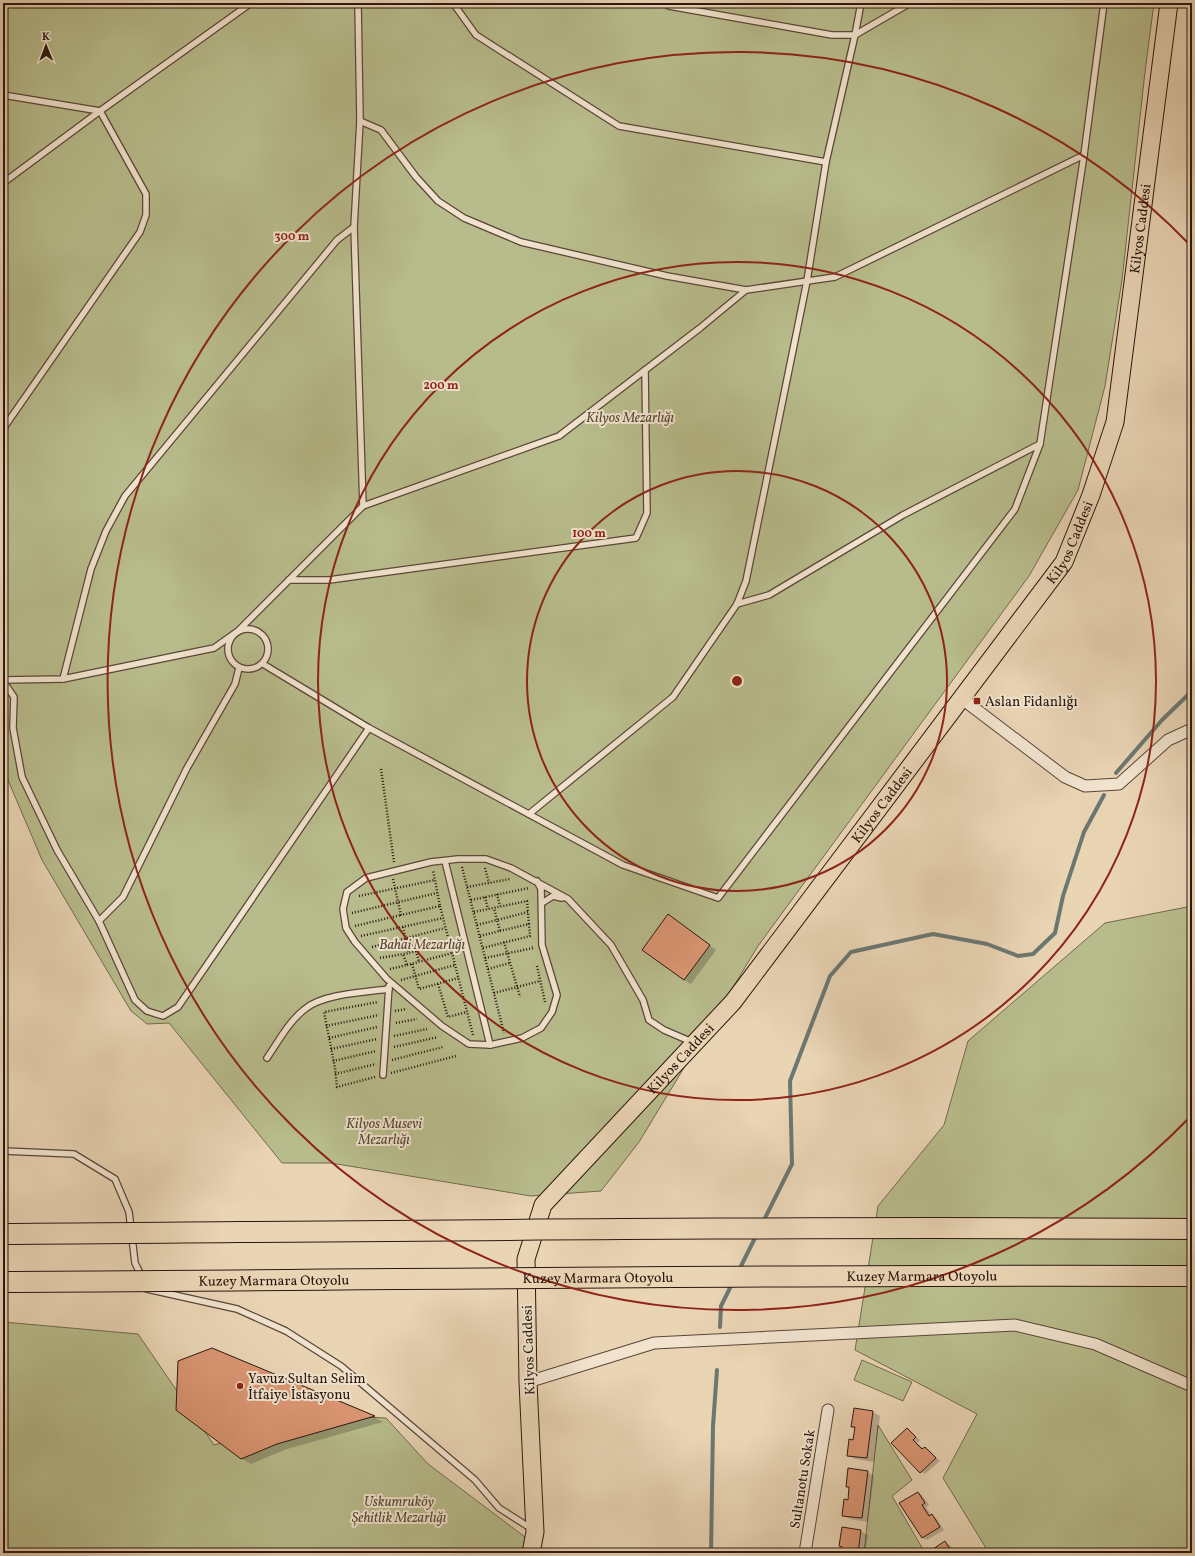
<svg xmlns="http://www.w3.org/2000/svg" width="1195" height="1556" font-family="Vollkorn,serif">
	<rect width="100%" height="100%" fill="#e9d4b4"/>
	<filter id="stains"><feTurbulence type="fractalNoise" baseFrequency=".005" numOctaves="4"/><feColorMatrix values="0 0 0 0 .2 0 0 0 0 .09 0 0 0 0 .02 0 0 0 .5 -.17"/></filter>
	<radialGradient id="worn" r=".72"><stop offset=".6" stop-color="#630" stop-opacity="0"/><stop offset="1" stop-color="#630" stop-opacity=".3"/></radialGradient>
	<g fill="#b8bc8c" stroke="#726a4e">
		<path d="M3,3H1154L1145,72L1122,280L1105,386L1078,490L1029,576L758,946L639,1142L601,1191L531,1196L331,1163H282L169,1023L147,1024L131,1011L42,860L8,780L3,756Z"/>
		<path d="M1192,906V1553H989L943,1478L977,1414L855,1350L878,1206L944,1125L968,1041L1105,923Z"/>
		<path d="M3,1322L138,1334L214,1445L320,1415L386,1418L428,1464L525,1537L522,1553H3Z"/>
		<path d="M862,1360L912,1382L903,1401L854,1380Z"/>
		<path d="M878,1425L912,1480L892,1496L925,1553H864Z"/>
	</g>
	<g fill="#0003">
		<path d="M675,920L716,950L691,984L684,980Z"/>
		<path d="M212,1349L374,1417L383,1422L287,1449L251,1464L241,1458Z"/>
		<path d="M873,1412L880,1416L874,1462L855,1459L848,1455L854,1441L856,1428L852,1427Z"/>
		<path d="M907,1429L920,1440L917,1443L924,1449L925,1448L929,1450L940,1461L925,1474L921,1472Z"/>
		<path d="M867,1472L874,1476L868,1522L850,1519L843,1515L849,1501L850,1488L847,1486Z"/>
		<path d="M918,1493L922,1495L929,1505L926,1507L931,1515L936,1518L944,1530L927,1540L923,1538L901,1504Z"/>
		<path d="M860,1531L868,1535L865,1553H843V1548Z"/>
		<path d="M945,1543L950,1545L955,1553H929Z"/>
	</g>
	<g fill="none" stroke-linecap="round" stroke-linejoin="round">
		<g stroke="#6c7771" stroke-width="4">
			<path d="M1116,773L1162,720L1192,691"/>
			<path d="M763,1222L792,1164L790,1081L830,976L851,952L933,934L987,944L1018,956L1033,954L1055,933L1063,896L1084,832L1104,795"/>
			<path d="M739,1270L757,1234"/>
			<path d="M720,1327L721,1306L733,1282"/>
			<path d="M711,1553L713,1426L717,1370"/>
		</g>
	</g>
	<g fill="#db9673" stroke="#2b170f">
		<path d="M668,914L710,945L684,980L642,950Z"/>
		<path d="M212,1348L375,1416L277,1444L241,1459L176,1410L178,1361Z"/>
		<path d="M854,1408L873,1411L867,1458L847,1456L849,1439L853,1440L855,1427H851Z"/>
		<path d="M907,1428L916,1437L913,1440L922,1449L925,1447L936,1458L920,1473L891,1443Z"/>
		<path d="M848,1468L868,1471L862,1518L842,1516L844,1499L848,1500L849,1487H846Z"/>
		<path d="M918,1492L925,1503L922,1505L929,1516L932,1514L940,1527L922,1538L899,1503Z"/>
		<path d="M842,1527L861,1530L858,1553H842V1547L839,1546Z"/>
		<path d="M945,1541L952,1553H927Z"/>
	</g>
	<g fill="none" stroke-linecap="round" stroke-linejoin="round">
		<defs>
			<g id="service">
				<path d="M358,3L360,121L354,227L363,506"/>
				<path d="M453,3L476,35L619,126L826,162"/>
				<path d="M665,3L669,6L832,35H855L910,3"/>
				<path d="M3,95L100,111L146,194V215L140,232L3,429"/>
				<path d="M360,121L381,130L416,177L438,201L464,218L521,242L667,276L746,290L835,277L1084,155"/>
				<path d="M3,183L100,111L251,3"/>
				<path d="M289,580H329L636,538L647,513L645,370"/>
				<path d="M737,604L769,595L903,515L1040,444"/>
				<circle cx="248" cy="649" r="20"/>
				<path d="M263,664L369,728L623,865L718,898L1015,509L1040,444L1084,155L1104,3"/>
				<path d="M63,679L91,569L106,531L125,496L337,240L354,227"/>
				<path d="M3,680L63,679L214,648L238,631L363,506L559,436L700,328L746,290"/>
				<path d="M3,681L14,697L13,728L22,777L57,850L99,921L123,897L187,768L235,684L239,668"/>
				<path d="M529,814L673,697L737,604L746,581L807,281L826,162L855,35L861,3"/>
				<path d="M445,861L490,1045"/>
				<path d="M537,881L541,889L542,945L557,995L552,1012L541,1028L522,1038L490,1045L469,1044L442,1026L387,979L355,942L346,928L343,909L347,892L366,878L431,862L458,859H486L511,868L568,899L611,945L643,1000L649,1020L664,1030L692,1042"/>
				<path d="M542,903L553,896L562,898"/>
				<path d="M99,921L135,1000L147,1011L163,1016L178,1007L369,728"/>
				<path d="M267,1058C278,1042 289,1021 305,1009C322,994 366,992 389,989"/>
				<path d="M383,1075L389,986"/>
				<path d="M3,1151L74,1154L115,1179L129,1212L135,1263L142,1277"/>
				<path d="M147,1289L237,1309L286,1331L341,1366L475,1480L499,1508L532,1529"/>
			</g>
			<g id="minor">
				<path d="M961,698L1065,777L1085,786L1119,784L1168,740L1192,729"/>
				<path d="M528,1382L654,1343L1015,1325L1095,1344L1192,1386"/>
				<path d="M805,1553L828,1410"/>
			</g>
			<g id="primary">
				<path id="s1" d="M531,1553L535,1532L528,1382L526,1259L543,1205L733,1002L1064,562L1091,495L1115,422L1169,3"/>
			</g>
		</defs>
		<use href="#service" stroke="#5a4638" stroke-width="8"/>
		<use href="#minor" stroke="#5a4638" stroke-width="13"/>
		<use href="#primary" stroke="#2b170f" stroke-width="19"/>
		<g stroke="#2b170f" stroke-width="2.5" stroke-dasharray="1 2" stroke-linecap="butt">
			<path d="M381,769L394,862"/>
			<path d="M462,867L504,1033"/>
			<path d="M485,868L489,883"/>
			<path d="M393,879L401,915L440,906L433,870"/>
			<path d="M467,887L510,879"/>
			<path d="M497,894L500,906"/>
			<path d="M359,896L435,880"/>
			<path d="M485,897L488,909"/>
			<path d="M471,900L529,888"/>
			<path d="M440,906L473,1035"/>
			<path d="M474,912L527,901L528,912"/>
			<path d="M352,913L437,893"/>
			<path d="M477,925L497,920L494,908"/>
			<path d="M355,926L401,915"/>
			<path d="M403,927L409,953L449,942"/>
			<path d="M361,936L443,918"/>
			<path d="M480,936L500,931L497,920L528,912L529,924L500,931"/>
			<path d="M504,942L520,997"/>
			<path d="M372,947L445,928"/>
			<path d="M483,948L530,936L529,924"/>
			<path d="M416,951L419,962"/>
			<path d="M380,958L409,953"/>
			<path d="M485,958L533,948L532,946"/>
			<path d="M412,964L419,989L458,978"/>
			<path d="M407,965L452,953"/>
			<path d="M537,966L545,1002"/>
			<path d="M390,969L407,965L403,954"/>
			<path d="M488,969L510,963"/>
			<path d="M401,980L455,965"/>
			<path d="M438,984L448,1017L467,1012"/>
			<path d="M494,993L540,981"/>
			<path d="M395,1011L407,1009"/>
			<path d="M396,1023L417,1019"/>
			<path d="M326,1026L379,1015"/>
			<path d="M394,1036L427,1029"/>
			<path d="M329,1038L377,1027"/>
			<path d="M394,1047L438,1037"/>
			<path d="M331,1049L377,1039"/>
			<path d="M392,1060L443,1047"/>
			<path d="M333,1061L376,1051"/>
			<path d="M391,1073L456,1056"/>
			<path d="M335,1074L376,1064"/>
			<path d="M375,1077L337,1087L335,1068L324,1012L378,1002"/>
		</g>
		<use href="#service" stroke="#f1e3ce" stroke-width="5.5"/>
		<use href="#minor" stroke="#f1e3ce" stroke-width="11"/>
		<use href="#primary" stroke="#e9d4b4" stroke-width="17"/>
		<defs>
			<g id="motorway-bridge">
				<path d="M3,1234C399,1231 796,1226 1192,1229"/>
				<path id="s2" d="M3,1282C399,1280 796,1274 1192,1276"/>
			</g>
		</defs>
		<use href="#motorway-bridge" stroke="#2b170f" stroke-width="22" stroke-linecap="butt"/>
		<use href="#motorway-bridge" stroke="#e9d4b4" stroke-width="20"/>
	</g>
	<g fill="none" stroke="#8f2418" stroke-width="2">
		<circle cx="737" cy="681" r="210"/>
		<circle cx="737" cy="681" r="419"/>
		<path d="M1189 1118A629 629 0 1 1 1189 244"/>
	</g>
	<g fill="#8f2418" stroke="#f1e3ce" stroke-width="1.5">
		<rect x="973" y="697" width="8" height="8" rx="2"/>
		<circle cx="240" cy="1386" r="4"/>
	</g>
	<g text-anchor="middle" stroke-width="4" stroke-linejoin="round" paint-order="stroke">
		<g font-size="14" fill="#2b170f" stroke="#f1e3ce">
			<text dy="5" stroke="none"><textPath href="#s1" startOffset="1524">Kilyos Caddesi</textPath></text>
			<text dy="5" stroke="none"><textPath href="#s1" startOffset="1200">Kilyos Caddesi</textPath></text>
			<text dy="5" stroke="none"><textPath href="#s1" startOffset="876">Kilyos Caddesi</textPath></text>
			<text dy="5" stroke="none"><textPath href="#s1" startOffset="552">Kilyos Caddesi</textPath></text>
			<text dy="5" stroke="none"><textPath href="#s2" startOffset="919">Kuzey Marmara Otoyolu</textPath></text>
			<text dy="5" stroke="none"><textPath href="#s2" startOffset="595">Kuzey Marmara Otoyolu</textPath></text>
			<text dy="5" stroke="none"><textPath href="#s2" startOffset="271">Kuzey Marmara Otoyolu</textPath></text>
			<text transform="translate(528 1350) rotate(-92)" y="5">Kilyos Caddesi</text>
			<text transform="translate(802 1479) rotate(-81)" y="5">Sultanotu Sokak</text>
		</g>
		<g font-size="14" font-style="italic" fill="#554934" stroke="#f1e3ce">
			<text x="630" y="422">Kilyos Mezarlığı</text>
			<text x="422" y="949">Bahai Mezarlığı</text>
			<text x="384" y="1128">Kilyos Musevi<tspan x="384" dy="16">Mezarlığı</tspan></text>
			<text x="399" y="1506">Uskumruköy<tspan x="399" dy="16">Şehitlik Mezarlığı</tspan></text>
		</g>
		<g font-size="14" fill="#2b170f" stroke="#f1e3ce" text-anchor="start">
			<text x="985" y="706">Aslan Fidanlığı</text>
			<text x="248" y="1383">Yavuz Sultan Selim<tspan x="248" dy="16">İtfaiye İstasyonu</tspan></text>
		</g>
	</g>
	<circle cx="737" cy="681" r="6" fill="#8f2418" stroke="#f1e3ce" stroke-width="2"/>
	<g font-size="12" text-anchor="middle" font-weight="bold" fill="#8f2418" stroke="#f1e3ce" stroke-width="4" stroke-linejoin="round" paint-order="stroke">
		<text x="292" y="240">300 m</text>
		<text x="441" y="389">200 m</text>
		<text x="589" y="537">100 m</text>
	</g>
	<rect width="1195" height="1556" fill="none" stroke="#e9d4b4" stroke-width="16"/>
	<rect x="4" y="4" width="1187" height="1548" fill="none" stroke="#2b170f" stroke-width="2"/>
	<rect x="8" y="8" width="1179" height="1540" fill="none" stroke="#2b170f"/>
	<g transform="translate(46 46) rotate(359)" stroke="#f1e3ce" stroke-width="3" paint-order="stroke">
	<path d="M0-3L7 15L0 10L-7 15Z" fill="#2b170f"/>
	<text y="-6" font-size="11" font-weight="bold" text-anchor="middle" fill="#2b170f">K</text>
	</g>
	<rect width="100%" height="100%" filter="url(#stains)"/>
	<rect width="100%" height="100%" fill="url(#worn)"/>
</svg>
